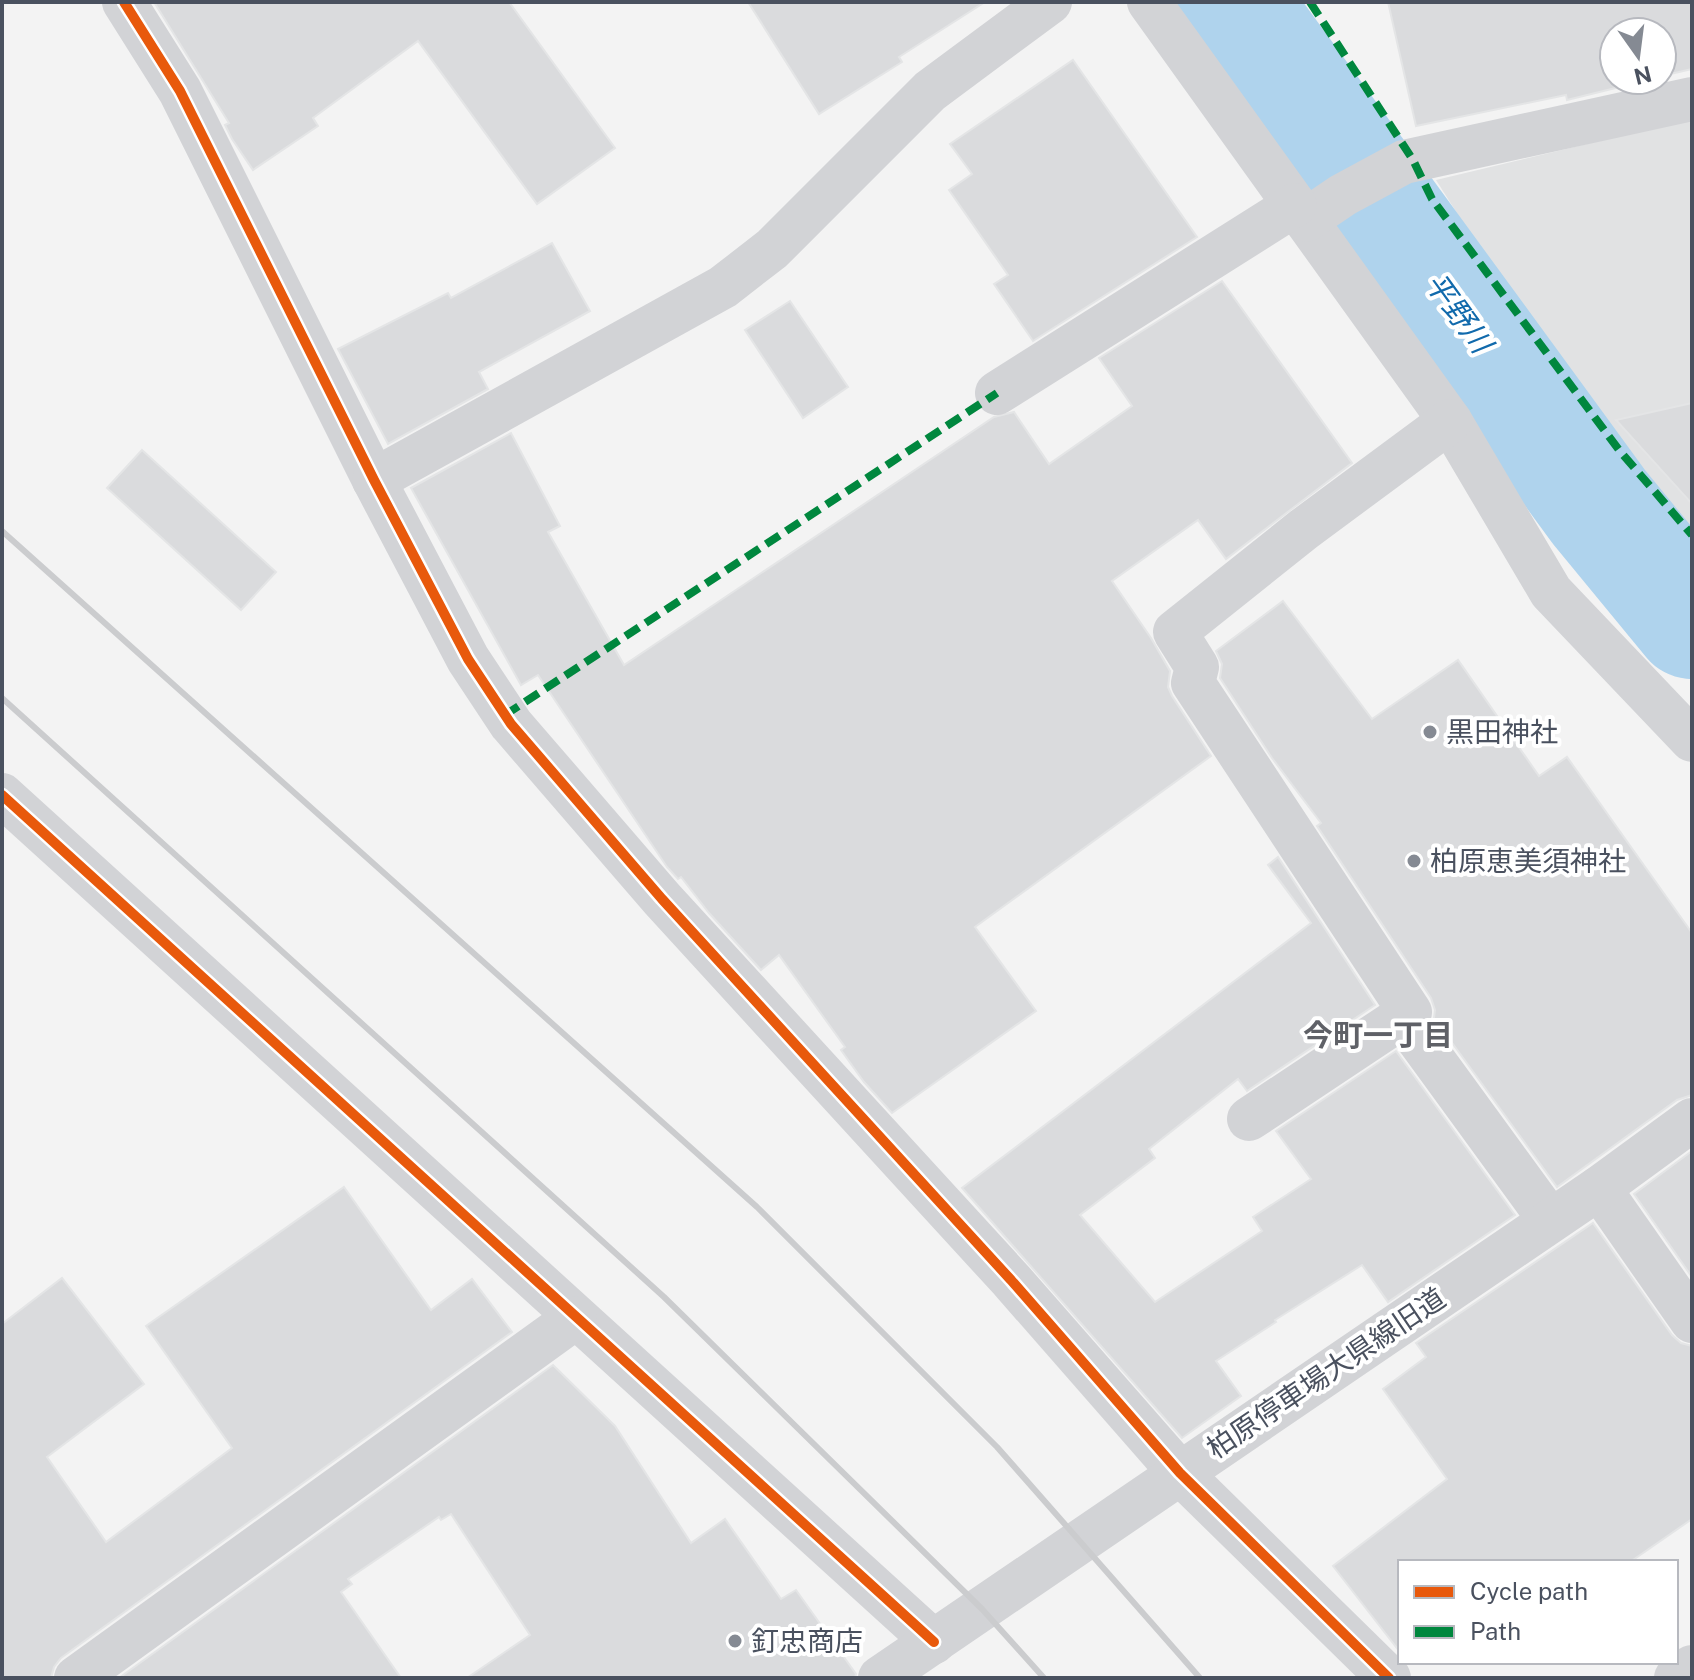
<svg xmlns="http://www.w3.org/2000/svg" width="1694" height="1680" font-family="'Public Sans','Noto Sans JP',sans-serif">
	<rect width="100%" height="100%" fill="#f3f3f3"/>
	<path fill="#e1e2e3" d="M1692,119V535L1610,455L1436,180Z"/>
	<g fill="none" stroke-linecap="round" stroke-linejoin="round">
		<path stroke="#afd3ed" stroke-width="118" d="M1230,2L1599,507L1692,620"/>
	</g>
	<g fill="#dadbdd" stroke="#e4e5e6" stroke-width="2">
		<path d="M154,2H509L615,148L537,204L418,41L313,118L318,126L253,170L232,139L225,125L229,123Z"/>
		<path d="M748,2H985L899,57L902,62L819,114Z"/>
		<path d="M1388,2H1692V69L1662,76V32H1614V80H1648L1567,100L1566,95L1416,126Z"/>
		<path d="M1073,60L1197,237L1033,341L994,284L1008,275L949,190L972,174L950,144Z"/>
		<path d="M552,243L590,311L479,372L488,389L388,444L338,349L448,293L451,298Z"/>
		<path d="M1222,281L1352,463L1226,559L1198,520L1112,581L1151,638L1170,671L1168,687L1172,696L1211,756L975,927L1036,1011L892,1113L864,1082L841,1050L845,1047L779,955L761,970L709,913L681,877L678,879L667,867L538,675L521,685L411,488L511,433L560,526L548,532L624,665L994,417L1014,412L1049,464L1132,406L1099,358Z"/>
		<path d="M790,301L848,387L803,418L745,330Z"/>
		<path d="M1692,403V504L1616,420Z"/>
		<path d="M142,450L276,572L241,610L107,488Z"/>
		<path d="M1283,601L1372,719L1458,660L1539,776L1567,757L1692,933V1095L1677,1100L1557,1187L1434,1018L1435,1010L1431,998L1317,826L1321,823L1272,758L1220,678L1222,664L1216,651Z"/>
		<path d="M1278,857L1375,1005L1247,1091L1238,1079L1149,1149L1155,1158L1080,1215L1155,1302L1262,1231L1253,1217L1311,1179L1276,1131L1396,1051L1515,1215L1388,1302L1362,1265L1275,1320L1276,1322L1216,1361L1241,1396L1182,1438L962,1188L1311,923L1268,865Z"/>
		<path d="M1692,1151V1277L1634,1194Z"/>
		<path d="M344,1187L431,1310L472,1279L512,1332L61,1658L54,1667L51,1678H2V1324L62,1278L144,1384L47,1457L106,1542L232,1448L146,1326Z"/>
		<path d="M1593,1223L1672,1335L1681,1343L1692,1346V1519L1630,1562H1400V1652L1333,1566L1447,1479L1383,1389L1426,1357L1416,1343Z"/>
		<path d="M553,1365L615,1426L691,1543L725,1519L781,1599L796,1590L856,1674L855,1678H467L530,1635L451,1514L441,1520L439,1517L348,1579L352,1584L341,1592L401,1678H119Z"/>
	</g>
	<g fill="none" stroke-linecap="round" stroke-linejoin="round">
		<g stroke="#d2d3d6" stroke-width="44">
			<path d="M124,2L180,91L374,480L468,659L511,724L662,899L1011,1280L1180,1473L1389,1678"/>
			<path d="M1149,2L1450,421L1551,592L1692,740"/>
			<path d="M1306,220L1343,195L1404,162L1692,99"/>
			<path d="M997,393L1295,205"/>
			<path d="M374,480L723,287L772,249L930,91L1050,2"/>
			<path d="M2,795L934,1642"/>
			<path d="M1402,1017L1550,1220"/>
			<path d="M1249,1119L1410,1012L1193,683L1197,667L1175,632L1304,529L1450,421"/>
			<path d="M1599,1188L1692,1321"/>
			<path d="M76,1678L575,1318"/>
			<path d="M880,1678L1599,1188L1692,1120"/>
			<path d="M1676,1678L1692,1667"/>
		</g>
		<g stroke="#cbccce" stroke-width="6">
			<path d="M2,531L757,1207L997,1447L1200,1678"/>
			<path d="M2,698L664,1297L982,1609L1044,1678"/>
		</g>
		<g stroke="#00873e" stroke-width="8" stroke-dasharray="16 8" stroke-linecap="butt">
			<path d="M1310,2L1413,160L1432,199L1619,450L1692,535"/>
			<path d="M505,715L997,393"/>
		</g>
		<defs>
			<g id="cycleway">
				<path d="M124,2L180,91L374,480L468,659L511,724L662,899L1011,1280L1180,1473L1389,1678"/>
				<path d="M2,795L934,1642"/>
			</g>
		</defs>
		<use href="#cycleway" stroke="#fff" stroke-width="15"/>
		<use href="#cycleway" stroke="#e8590c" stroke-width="10"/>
	</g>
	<g fill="#858a93" stroke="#fff" stroke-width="3">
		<circle cx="1430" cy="732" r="8"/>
		<circle cx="1414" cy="861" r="8"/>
		<circle cx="735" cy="1641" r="8"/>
	</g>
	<g text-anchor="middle" stroke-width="8" stroke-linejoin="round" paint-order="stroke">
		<g font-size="28" fill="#4a515f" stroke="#fff" text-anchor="start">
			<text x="1446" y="742">黒田神社</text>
			<text x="1430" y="871">柏原恵美須神社</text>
			<text x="751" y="1651">釘忠商店</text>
		</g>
		<g font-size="28" fill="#4a515f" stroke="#fff">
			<text transform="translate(1326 1373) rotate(-34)" y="10">柏原停車場大県線旧道</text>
		</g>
		<g font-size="30" font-style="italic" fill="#116aac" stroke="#fff">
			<text transform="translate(1458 313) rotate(54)" y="10">平野川</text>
		</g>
		<g font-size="30" font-weight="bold" fill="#5f6167" stroke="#fff">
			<text x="1378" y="1046">今町一丁目</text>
		</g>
	</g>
	<rect width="1694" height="1680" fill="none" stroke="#4a515f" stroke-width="8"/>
	<rect x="1398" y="1560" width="280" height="104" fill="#ffffff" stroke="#b7b9bf" stroke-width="2"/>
	<rect x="1414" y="1586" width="40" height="12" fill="#e8590c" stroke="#b7b9bf" stroke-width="2"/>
	<text x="1470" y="1600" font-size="24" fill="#4a515f">Cycle path</text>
	<rect x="1414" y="1626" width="40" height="12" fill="#00873e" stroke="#b7b9bf" stroke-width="2"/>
	<text x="1470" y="1640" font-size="24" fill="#4a515f">Path</text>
	<g transform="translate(1638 56) rotate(166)"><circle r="38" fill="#ffffff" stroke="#b7b9bf" stroke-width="2"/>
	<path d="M0-6L14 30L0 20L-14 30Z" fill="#858a93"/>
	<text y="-12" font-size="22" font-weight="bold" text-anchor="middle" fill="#4a515f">N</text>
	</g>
</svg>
